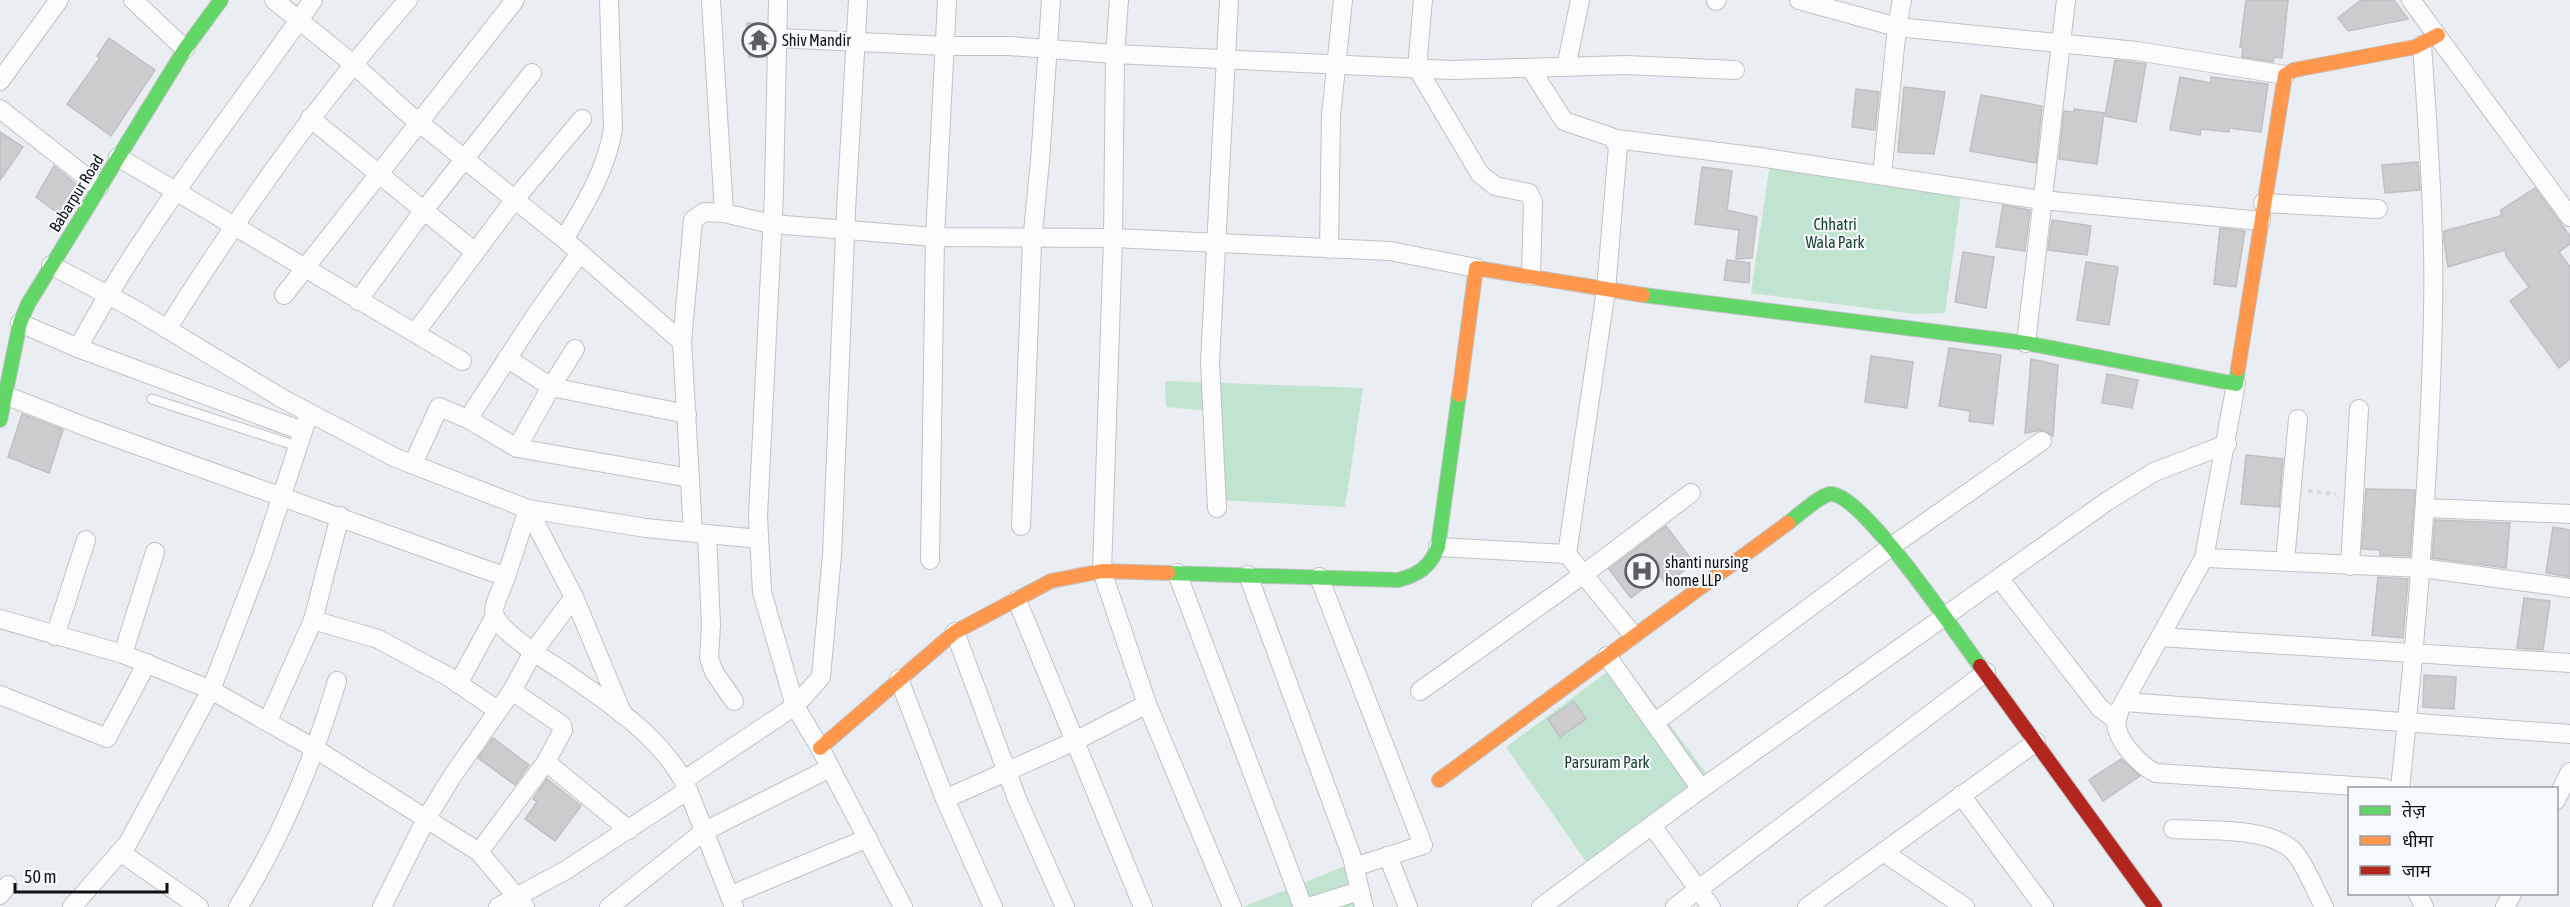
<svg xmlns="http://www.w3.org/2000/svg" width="2570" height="907" font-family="'Asap Condensed','Noto Sans Devanagari',sans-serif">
	<rect width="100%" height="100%" fill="#eaedf2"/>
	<g fill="#c0e4cf">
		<path d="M1771,157L1963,181L1945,313L1915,314L1751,293Z"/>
		<path d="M1165,381L1363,388L1345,507L1218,500L1217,412L1166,407Z"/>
		<path d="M1622,661L1709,777L1587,863L1506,747Z"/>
		<path d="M1348,865L1361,907H1243Z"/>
	</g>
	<g fill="#cccbce" stroke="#c0bfc2" stroke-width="1.5">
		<path d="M2246,0H2288L2282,58L2274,57L2273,62L2242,57L2243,48L2240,47Z"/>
		<path d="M2361,0H2394L2408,19L2348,31L2338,18Z"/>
		<path d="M747,23L766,24V57H749Z"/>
		<path d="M109,38L155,70L111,136L67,104L100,58L97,56Z"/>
		<path d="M2115,60L2146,64L2136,122L2105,116Z"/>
		<path d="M2180,77L2211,83V77L2268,84L2261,132L2229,128V132L2201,129L2200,135L2170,130Z"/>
		<path d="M1904,87L1945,92L1934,154L1898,152Z"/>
		<path d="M1856,89L1879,92L1875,130L1852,127Z"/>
		<path d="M1981,95L2042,106L2036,163L1970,151Z"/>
		<path d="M2074,109L2104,113L2097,164L2059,159L2064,111L2074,112Z"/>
		<path d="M0,132L23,147L0,180Z"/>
		<path d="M2418,162L2420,190L2385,193L2382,165Z"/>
		<path d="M54,166L78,186L59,214L36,197Z"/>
		<path d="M1702,167L1732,171L1727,210L1757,217L1752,258L1736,259L1739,230L1695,224Z"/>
		<path d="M2535,188L2570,236V244L2559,252L2570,267V359L2559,368L2510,301L2529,287L2506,256L2505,250L2448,267L2444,242V231L2501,216V210Z"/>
		<path d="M2003,205L2030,210L2025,251L1996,247Z"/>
		<path d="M2052,220L2091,226L2087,255L2048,250Z"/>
		<path d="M2220,228L2245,231L2236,287L2214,284Z"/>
		<path d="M1963,252L1994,257L1986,308L1955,302Z"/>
		<path d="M1727,260L1750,263L1749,283L1724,280Z"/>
		<path d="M2086,262L2118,267L2109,325L2077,320Z"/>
		<path d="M1949,348L2001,355L1993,424L1969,421L1970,411L1939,406Z"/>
		<path d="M1871,356L1913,362L1907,408L1865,402Z"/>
		<path d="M2031,359L2058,365L2053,436L2042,430L2025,433Z"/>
		<path d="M2107,374L2138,380L2132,408L2102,403Z"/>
		<path d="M22,414L63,430L49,473L8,457Z"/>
		<path d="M2246,455L2283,459L2279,507L2241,504Z"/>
		<path d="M2366,489L2415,490L2410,556L2380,555V550L2362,549Z"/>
		<path d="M2435,520L2510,523L2506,568L2432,558Z"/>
		<path d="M1666,526L1694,563L1666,584L1660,576L1631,598L1609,569Z"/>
		<path d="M2553,527L2570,530V577L2546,573Z"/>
		<path d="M2378,577L2408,579L2403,638L2372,635Z"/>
		<path d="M2524,598L2550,601L2543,650L2517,648Z"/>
		<path d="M2424,675L2456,677L2454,709L2423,707Z"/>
		<path d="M1574,701L1586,719L1560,737L1548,719Z"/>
		<path d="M493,738L529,765L515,785L478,758Z"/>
		<path d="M2121,759L2140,776L2103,801L2089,780Z"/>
		<path d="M547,779L581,806L555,841L525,819L537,802L533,799Z"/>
	</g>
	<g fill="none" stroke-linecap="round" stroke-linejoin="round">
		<defs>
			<path id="lane" d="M152,399L297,446"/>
			<g id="street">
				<path d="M133,0L185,49"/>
				<path d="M274,0L352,63L406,112L564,239L682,342L693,532"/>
				<path d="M711,0L724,213"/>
				<path d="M778,0L774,192L758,516L762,592L795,706L820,748L903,907"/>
				<path d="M1119,0L1115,54L1113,238L1102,571L1147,704L1232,907"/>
				<path d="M1423,0L1417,68L1480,174L1495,186L1529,193L1533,202L1531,276"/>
				<path d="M1799,0L1897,27L1882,175"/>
				<path d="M1902,0L1897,27L2137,51L2285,75"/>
				<path d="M2411,0L2570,217"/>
				<path d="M1716,1L1717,0"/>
				<path d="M777,38L945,46H1010L1115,54L1451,70L1626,65L1735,70"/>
				<path d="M1566,67L1580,0"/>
				<path d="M1531,69L1564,121L1611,137L1618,146L1606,290L1567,554L1633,635"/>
				<path d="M0,81L59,0"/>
				<path d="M0,109L99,187"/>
				<path d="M310,118L475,252"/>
				<path d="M1616,139L1759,157L2042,200L2261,221"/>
				<path d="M118,157L462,361"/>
				<path d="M2263,203L2378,209"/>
				<path d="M564,239C585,205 607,168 613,129L609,0"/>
				<path d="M1329,249L1331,115L1343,0"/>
				<path d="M51,265L136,310L283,399L396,458L528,509L574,597L623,715"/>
				<path d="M284,295L515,0"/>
				<path d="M358,301L418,218L532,73"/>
				<path d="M20,323L78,348L302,431"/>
				<path d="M167,329C240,213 317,103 408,0"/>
				<path d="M415,333L515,199L582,119"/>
				<path d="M682,342L693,220L704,212L724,213L772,224L935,237L1113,238L1390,251L1476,268"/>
				<path d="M2026,343L2066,0"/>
				<path d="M78,348C144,225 233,115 313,0"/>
				<path d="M507,358L551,387L575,349"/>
				<path d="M2236,384L2205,553L2208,558L2421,568L2570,588"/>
				<path d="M0,393L86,427L506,577L528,509L646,528L759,539"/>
				<path d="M468,419L535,316L580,253"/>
				<path d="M517,448L551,387L687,414"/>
				<path d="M413,464L439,407L468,419L517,448L690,478"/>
				<path d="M1217,508L1210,362L1229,0"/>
				<path d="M2425,508L2570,514"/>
				<path d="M340,516L313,620L378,639L449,677L497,710"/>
				<path d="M1021,526L1032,242L1040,161L1051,0"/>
				<path d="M707,534L711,625L709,658L714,672L734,701"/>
				<path d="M1438,547L1567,554"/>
				<path d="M2205,556L2120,709C2118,716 2115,722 2117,729C2121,745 2142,767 2156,773L2385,788"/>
				<path d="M930,560L935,237L947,0"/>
				<path d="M2285,561L2298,419"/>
				<path d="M2350,566L2359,409"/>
				<path d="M1177,573L1303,907"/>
				<path d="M1248,575L1352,857L1364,907"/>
				<path d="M1319,577L1423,845L1354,867"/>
				<path d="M1999,578L2100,708L2116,720"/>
				<path d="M1017,600L1143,907"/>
				<path d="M0,619L123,654L211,690L317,750L479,852L525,907"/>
				<path d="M955,632L1017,799L1065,907"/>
				<path d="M55,636L86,540"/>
				<path d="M2160,637L2570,663"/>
				<path d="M123,654L155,552"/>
				<path d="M1607,656L1701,789"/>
				<path d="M899,679L945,799L993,907"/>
				<path d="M458,684L495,616"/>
				<path d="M512,691L562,725L563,730L546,762"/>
				<path d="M1420,691L1584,574L1691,493"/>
				<path d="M0,695L107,738L147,663"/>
				<path d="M2124,702L2570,734"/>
				<path d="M268,721L313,620"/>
				<path d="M1654,723L1892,546L2042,441"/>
				<path d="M684,780L795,706L821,677L832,555L846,210L858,0"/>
				<path d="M2400,788C2417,630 2430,472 2433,312C2435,223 2428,134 2422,45"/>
				<path d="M688,790L734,907"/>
				<path d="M1961,795L2044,907"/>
				<path d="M945,799L1075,741L1147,704"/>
				<path d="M2556,800L2570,772"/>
				<path d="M1653,827L1711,907"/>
				<path d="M2173,829C2206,831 2272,826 2295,853C2307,868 2315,890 2324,907"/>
				<path d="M120,852L199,907"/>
				<path d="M479,852L546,762L629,830"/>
				<path d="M1883,852L1965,907"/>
				<path d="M1388,856L1408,907"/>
				<path d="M2418,894L2424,907"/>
				<path d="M0,895L8,885"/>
				<path d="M731,895L868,838"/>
				<path d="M72,907L128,843L211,690L261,559L309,413"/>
				<path d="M238,907C283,835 313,762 337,681"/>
				<path d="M382,907L426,819L453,775L512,691L533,652L574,597"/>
				<path d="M498,907L566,870L688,790C665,739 608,702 563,671C547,661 502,633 495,616C491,607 503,587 506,577"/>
				<path d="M609,907L703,832L830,768"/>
				<path d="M1308,907L1359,891"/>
				<path d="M1541,907L1701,789L2106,502L2154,472L2227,444"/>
				<path d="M1675,907L1986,672"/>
				<path d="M1807,907L2036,742"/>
				<path d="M2505,907L2512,894"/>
			</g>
			<g id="fast">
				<path d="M1643,295L2026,343L2236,384L2238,369"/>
				<path d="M0,420L20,323L28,304L185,49L221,0"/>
				<path d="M1788,523C1797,516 1821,495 1830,494C1862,492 1958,637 1980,666"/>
				<path d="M1168,573L1398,580C1418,575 1430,567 1438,547L1459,395"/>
			</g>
			<g id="slow">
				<path d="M2238,369L2285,75L2294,70L2415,47L2438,35"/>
				<path d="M1459,395L1476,268L1643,295"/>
				<path d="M820,748L955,632L1051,581L1102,571L1168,573"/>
				<path d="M1439,780L1788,523"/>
			</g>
			<path id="jam" d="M1980,666L2155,907"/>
		</defs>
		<use href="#lane" stroke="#bfc2c5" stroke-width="11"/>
		<use href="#street" stroke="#bfc2c5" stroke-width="20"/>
		<use href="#fast" stroke="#bfc2c5" stroke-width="16"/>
		<use href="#slow" stroke="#bfc2c5" stroke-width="16"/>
		<use href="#jam" stroke="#bfc2c5" stroke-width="16"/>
		<path stroke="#d7d9da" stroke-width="4" stroke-dasharray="4.5 4.5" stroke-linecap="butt" d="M2308,491L2336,494"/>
		<use href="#lane" stroke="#fcfcfd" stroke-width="9"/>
		<use href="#street" stroke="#fcfcfd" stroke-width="18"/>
		<use href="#fast" stroke="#63d668" stroke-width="14"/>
		<use href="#slow" stroke="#ff974d" stroke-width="14"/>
		<use href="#jam" stroke="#b3261e" stroke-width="14"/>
	</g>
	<defs>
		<symbol id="temple-ring" viewBox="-11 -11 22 22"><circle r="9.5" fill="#f6f9fe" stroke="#5c5d61" stroke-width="1.5"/><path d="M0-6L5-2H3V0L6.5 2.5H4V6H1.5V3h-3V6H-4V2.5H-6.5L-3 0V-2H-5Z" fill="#5c5d61"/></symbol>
		<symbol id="hospital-ring" viewBox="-11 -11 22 22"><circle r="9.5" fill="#f6f9fe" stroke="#5c5d61" stroke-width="1.5"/><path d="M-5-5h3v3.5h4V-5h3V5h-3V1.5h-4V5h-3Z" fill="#5c5d61"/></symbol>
	</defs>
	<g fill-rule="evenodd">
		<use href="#temple-ring" x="740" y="21" width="38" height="38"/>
		<use href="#hospital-ring" x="1623" y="552" width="38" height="38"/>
	</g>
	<g text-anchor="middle" stroke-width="4.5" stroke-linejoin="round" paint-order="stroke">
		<g font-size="16" fill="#0f1013" stroke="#f6f9fe" text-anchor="start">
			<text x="782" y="46">Shiv Mandir</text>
			<text x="1665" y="568">shanti nursing<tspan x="1665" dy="18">home LLP</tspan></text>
		</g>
		<g font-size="16" fill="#0f1013" stroke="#f6f9fe">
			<text transform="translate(76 193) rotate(-58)" y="6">Babarpur Road</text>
		</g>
		<g font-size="16" fill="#193f28" stroke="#f6f9fe">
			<text x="1835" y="230">Chhatri<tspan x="1835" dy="18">Wala Park</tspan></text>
			<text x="1607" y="768">Parsuram Park</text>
		</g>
	</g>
	<rect x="2348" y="787" width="210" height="108" fill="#f6f9fe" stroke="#9a9ca0" stroke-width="1.5"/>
	<rect x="2360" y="806" width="30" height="9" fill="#63d668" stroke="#9a9ca0" stroke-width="1.5"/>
	<text x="2402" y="817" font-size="18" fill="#0f1013">तेज़</text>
	<rect x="2360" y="836" width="30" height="9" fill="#ff974d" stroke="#9a9ca0" stroke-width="1.5"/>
	<text x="2402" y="847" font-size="18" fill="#0f1013">धीमा</text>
	<rect x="2360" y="866" width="30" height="9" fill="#b3261e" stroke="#9a9ca0" stroke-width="1.5"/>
	<text x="2402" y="877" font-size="18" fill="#0f1013">जाम</text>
	<path d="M15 883v9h152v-9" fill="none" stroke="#0f1013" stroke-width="3"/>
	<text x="24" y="883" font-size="18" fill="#0f1013" stroke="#f6f9fe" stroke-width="4.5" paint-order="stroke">50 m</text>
</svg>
